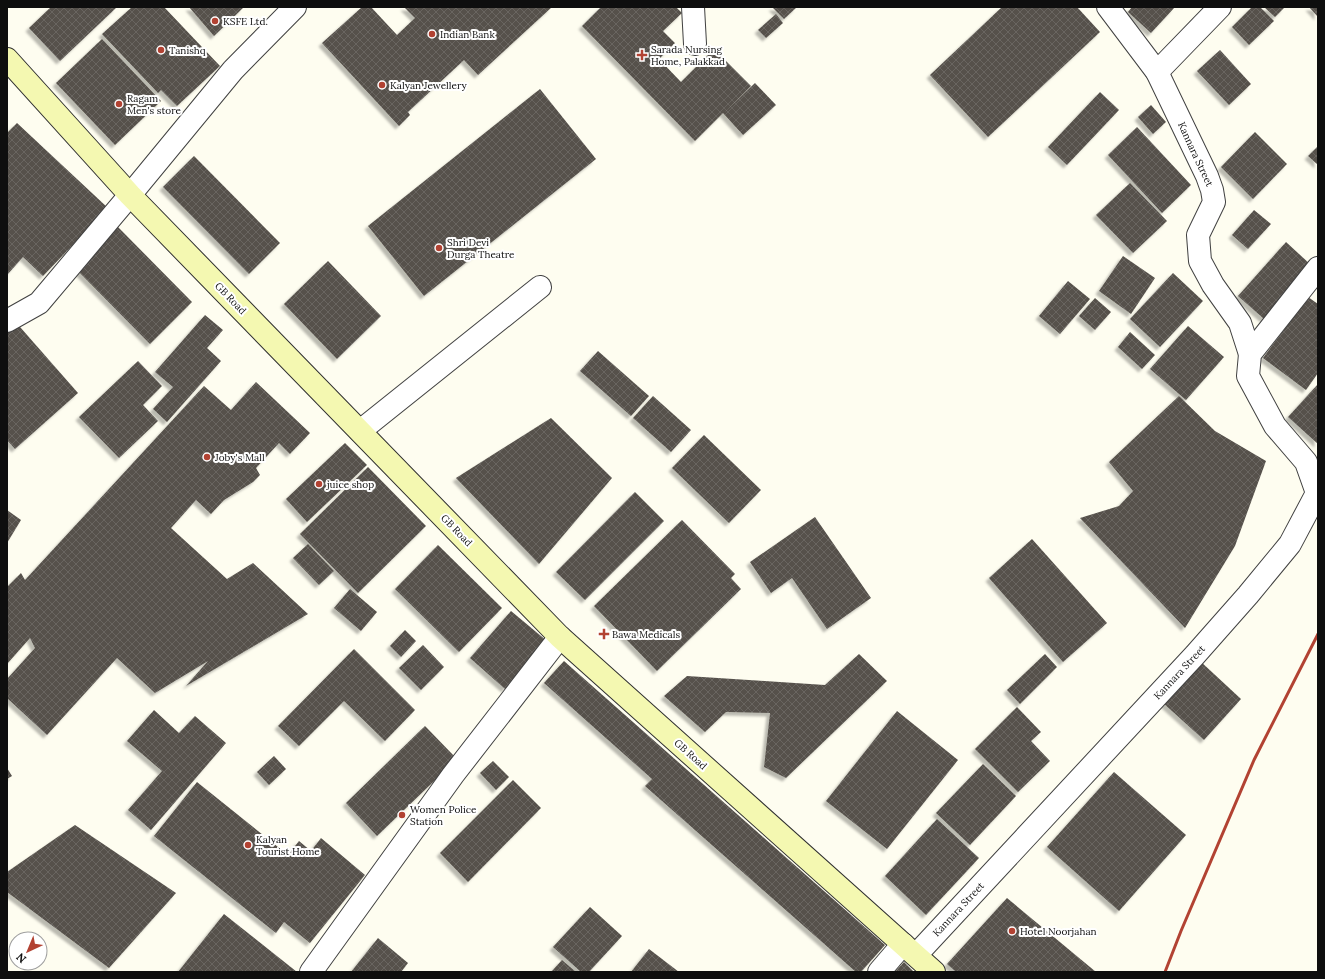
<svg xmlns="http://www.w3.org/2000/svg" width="1325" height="979" font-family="Lora,serif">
	<defs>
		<pattern id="building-cross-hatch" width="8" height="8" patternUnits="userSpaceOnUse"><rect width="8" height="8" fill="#56514b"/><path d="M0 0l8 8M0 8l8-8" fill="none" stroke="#696561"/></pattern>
		<filter id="shadow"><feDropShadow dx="-3.5" dy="3.5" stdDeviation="1" flood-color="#0004"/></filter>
	</defs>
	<rect width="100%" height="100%" fill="#fefdf0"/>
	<g fill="url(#building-cross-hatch)" filter="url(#shadow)">
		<path d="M51,7H117L60,61L29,28Z"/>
		<path d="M132,7H164L220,66L177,106L161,90L158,93L102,34Z"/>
		<path d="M189,7H244L214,36Z"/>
		<path d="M362,7H371L397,35L415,18L404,7H552L478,75L464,60L408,112L410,115L399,126L322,43Z"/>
		<path d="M601,7H676L682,13L663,31L675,43L659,59L681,82L714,49L751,86L725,112L755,83L776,105L743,135L723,113L695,141L582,26Z"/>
		<path d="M772,7H797L784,19Z"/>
		<path d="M1002,7H1077L1100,32L988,137L930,75Z"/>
		<path d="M1132,7H1175L1151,33L1128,12Z"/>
		<path d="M1252,7H1260L1274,21L1249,45L1232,27Z"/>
		<path d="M1264,7H1285L1275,17Z"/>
		<path d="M1309,7H1318V17Z"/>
		<path d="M776,14L783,23L766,38L758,30Z"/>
		<path d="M102,39L161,101L115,145L56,83Z"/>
		<path d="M1220,50L1251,84L1229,105L1197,71Z"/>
		<path d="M540,89L596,159L424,296L368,226Z"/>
		<path d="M1100,92L1119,110L1067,165L1048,147Z"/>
		<path d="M1151,105L1166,122L1153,134L1138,117Z"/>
		<path d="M17,123L108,208L43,276L23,257L7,275V133Z"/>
		<path d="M1137,127L1191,185L1162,213L1108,155Z"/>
		<path d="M1255,132L1287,164L1253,199L1221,167Z"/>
		<path d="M1318,146V165L1308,156Z"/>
		<path d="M194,156L280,243L249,274L163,187Z"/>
		<path d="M1130,183L1167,221L1133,253L1096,215Z"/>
		<path d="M1254,210L1271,224L1248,249L1232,235Z"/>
		<path d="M116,225L192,302L150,344L74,267Z"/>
		<path d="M1286,242L1311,265L1264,319L1238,296Z"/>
		<path d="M1123,256L1155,278L1131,314L1099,291Z"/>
		<path d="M328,261L381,316L337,359L284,304Z"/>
		<path d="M1173,273L1203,301L1160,347L1130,319Z"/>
		<path d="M1068,281L1090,299L1060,334L1039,316Z"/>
		<path d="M1308,297L1318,304V373L1306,390L1263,358Z"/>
		<path d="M1095,298L1111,312L1095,330L1079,316Z"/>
		<path d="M205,315L223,330L207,348L221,361L167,422L153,409L173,387L155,372Z"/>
		<path d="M13,319L78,393L15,449L7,440V324Z"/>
		<path d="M1188,326L1224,357L1186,400L1150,369Z"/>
		<path d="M1130,332L1155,355L1142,369L1118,347Z"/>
		<path d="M598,351L649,396L631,416L580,371Z"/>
		<path d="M138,361L162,386L143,405L158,421L119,458L79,417Z"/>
		<path d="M256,382L310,433L290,454L279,443L256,468L260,475L253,482L224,500L211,514L196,500L171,528L227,579L253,563L308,614L186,686L208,661L155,693L117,658L47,735L7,698V679L35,648L30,638L7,664V587L21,573L25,580L204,386L231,410Z"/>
		<path d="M1318,384V444L1288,417Z"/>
		<path d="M653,396L691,430L671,452L633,418Z"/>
		<path d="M1179,396L1215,431L1266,461L1235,546L1185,628L1080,518L1119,506L1133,491L1109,462Z"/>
		<path d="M551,418L612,478L539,564L456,478Z"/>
		<path d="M704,435L761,490L729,523L672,468Z"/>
		<path d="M345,443L367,465L307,522L286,499Z"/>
		<path d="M368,467L426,526L358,593L300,534Z"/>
		<path d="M635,492L664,521L585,600L556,572Z"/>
		<path d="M7,510L21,520L7,543Z"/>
		<path d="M815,517L871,598L827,629L792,578L771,593L750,562Z"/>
		<path d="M682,520L735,574L731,578L741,589L657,671L594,606Z"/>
		<path d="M1032,539L1107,623L1063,662L989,578Z"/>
		<path d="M308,544L334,571L319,585L293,558Z"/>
		<path d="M438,545L502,608L459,652L395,589Z"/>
		<path d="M350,589L377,612L361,631L334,608Z"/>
		<path d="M511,611L547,641L505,689L470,658Z"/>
		<path d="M405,630L416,641L401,657L390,646Z"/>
		<path d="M423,645L444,667L421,690L399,668Z"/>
		<path d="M354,649L415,710L385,741L344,701L299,746L278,726Z"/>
		<path d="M859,654L887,681L786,778L764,767L770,713L726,712L705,732L664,696L687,676L825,685Z"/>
		<path d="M1045,654L1057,667L1020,704L1007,690Z"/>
		<path d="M564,661L885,945L861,972H856L645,786L652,779L544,683Z"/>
		<path d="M1200,661L1241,699L1204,740L1162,702Z"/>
		<path d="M1017,707L1041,732L1031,741L1050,761L1018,792L975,749Z"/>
		<path d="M154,710L179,733L195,716L226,743L151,830L128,810L162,771L127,741Z"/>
		<path d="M897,711L958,760L887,849L826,801Z"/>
		<path d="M425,726L457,759L377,836L346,803Z"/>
		<path d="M274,756L286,769L269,785L257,772Z"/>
		<path d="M493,761L509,777L496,790L480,773Z"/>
		<path d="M983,764L1016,796L970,845L936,813Z"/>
		<path d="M7,768L12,776L7,779Z"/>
		<path d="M1114,772L1186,835L1119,911L1047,847Z"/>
		<path d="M513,780L541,808L468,882L440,853Z"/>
		<path d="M197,782L288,855L299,841L311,851L321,838L365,875L310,943L284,922L276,933L154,836Z"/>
		<path d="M937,819L979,858L926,915L885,876Z"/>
		<path d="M75,825L176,893L109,968L7,892V872Z"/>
		<path d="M1007,898L1096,972H956L947,964Z"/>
		<path d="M590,907L622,936L589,972H581L553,947Z"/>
		<path d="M224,914L297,972H178Z"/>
		<path d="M378,938L408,963L401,972H351Z"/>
		<path d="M649,949L679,972H631Z"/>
		<path d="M562,960L576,972L552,971Z"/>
		<path d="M904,962L914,972H895Z"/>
	</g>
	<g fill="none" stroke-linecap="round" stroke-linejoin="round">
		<defs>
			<g id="street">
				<path d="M693,7L695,44"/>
				<path d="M1108,7L1157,72L1207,176L1212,190L1214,202L1198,235L1200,261L1213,285L1240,323L1250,354"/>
				<path d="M1157,72L1220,7"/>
				<path d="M7,321L39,303L130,195L233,70L295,7"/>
				<path d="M360,431L540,287"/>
				<path d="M916,955L1195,655L1248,595L1290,544L1317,493L1306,462L1275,426L1248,376L1250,354L1318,268"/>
				<path d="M311,972L453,775L560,637"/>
				<path d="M879,972L903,944"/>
			</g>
			<path id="secondary" d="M7,59L130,195L560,637L934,972"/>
		</defs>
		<use href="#street" stroke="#414141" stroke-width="24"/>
		<use href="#secondary" stroke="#303030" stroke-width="24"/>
		<use href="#street" stroke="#fff" stroke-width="22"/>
		<use href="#secondary" stroke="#f4f8b1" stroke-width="22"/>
		<path stroke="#b24232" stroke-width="3" d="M1165,972L1181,931L1254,760L1318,634"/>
	</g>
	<g fill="#b24232" stroke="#fff" stroke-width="1.5">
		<circle cx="215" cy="21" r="4"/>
		<circle cx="432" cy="34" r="4"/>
		<circle cx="161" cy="50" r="4"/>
		<path d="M640 49h4v4h4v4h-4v4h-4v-4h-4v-4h4z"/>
		<circle cx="382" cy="85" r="4"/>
		<circle cx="119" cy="104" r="4"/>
		<circle cx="439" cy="248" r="4"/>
		<circle cx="207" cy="457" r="4"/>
		<circle cx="319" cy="484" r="4"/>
		<path d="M602 628h4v4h4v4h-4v4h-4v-4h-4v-4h4z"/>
		<circle cx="402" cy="815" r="4"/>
		<circle cx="248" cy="845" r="4"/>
		<circle cx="1012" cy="931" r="4"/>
	</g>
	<g text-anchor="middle" stroke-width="4" stroke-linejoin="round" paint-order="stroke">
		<g font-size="10" fill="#0e0e0e" stroke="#fff" text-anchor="start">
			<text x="223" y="25">KSFE Ltd.</text>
			<text x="440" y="38">Indian Bank</text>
			<text x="651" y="53">Sarada Nursing<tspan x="651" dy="12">Home, Palakkad</tspan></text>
			<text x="169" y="54">Tanishq</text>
			<text x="390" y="89">Kalyan Jewellery</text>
			<text x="127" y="102">Ragam<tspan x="127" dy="12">Men's store</tspan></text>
			<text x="447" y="246">Shri Devi<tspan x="447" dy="12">Durga Theatre</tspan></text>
			<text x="215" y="461">Joby's Mall</text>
			<text x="327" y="488">juice shop</text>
			<text x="612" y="638">Bawa Medicals</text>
			<text x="410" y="813">Women Police<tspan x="410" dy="12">Station</tspan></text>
			<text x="256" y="843">Kalyan<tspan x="256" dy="12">Tourist Home</tspan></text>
			<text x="1020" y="935">Hotel Noorjahan</text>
		</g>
		<g font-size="10" fill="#0e0e0e" stroke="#fff">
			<text transform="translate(1196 154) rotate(65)" y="4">Kannara Street</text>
			<text transform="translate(231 298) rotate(46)" y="4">GB Road</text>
			<text transform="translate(457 530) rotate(46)" y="4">GB Road</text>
			<text transform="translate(1179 672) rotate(-47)" y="4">Kannara Street</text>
			<text transform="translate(691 754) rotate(42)" y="4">GB Road</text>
			<text transform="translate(958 909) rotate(-47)" y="4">Kannara Street</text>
		</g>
	</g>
	<rect width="1325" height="979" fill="none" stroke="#0e0e0e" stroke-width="16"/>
	<g transform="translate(28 951) rotate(224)"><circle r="19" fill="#ffffff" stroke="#9f9f9f"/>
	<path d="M0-3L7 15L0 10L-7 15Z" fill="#b24232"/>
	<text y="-6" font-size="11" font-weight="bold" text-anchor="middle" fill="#0e0e0e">N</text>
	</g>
</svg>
